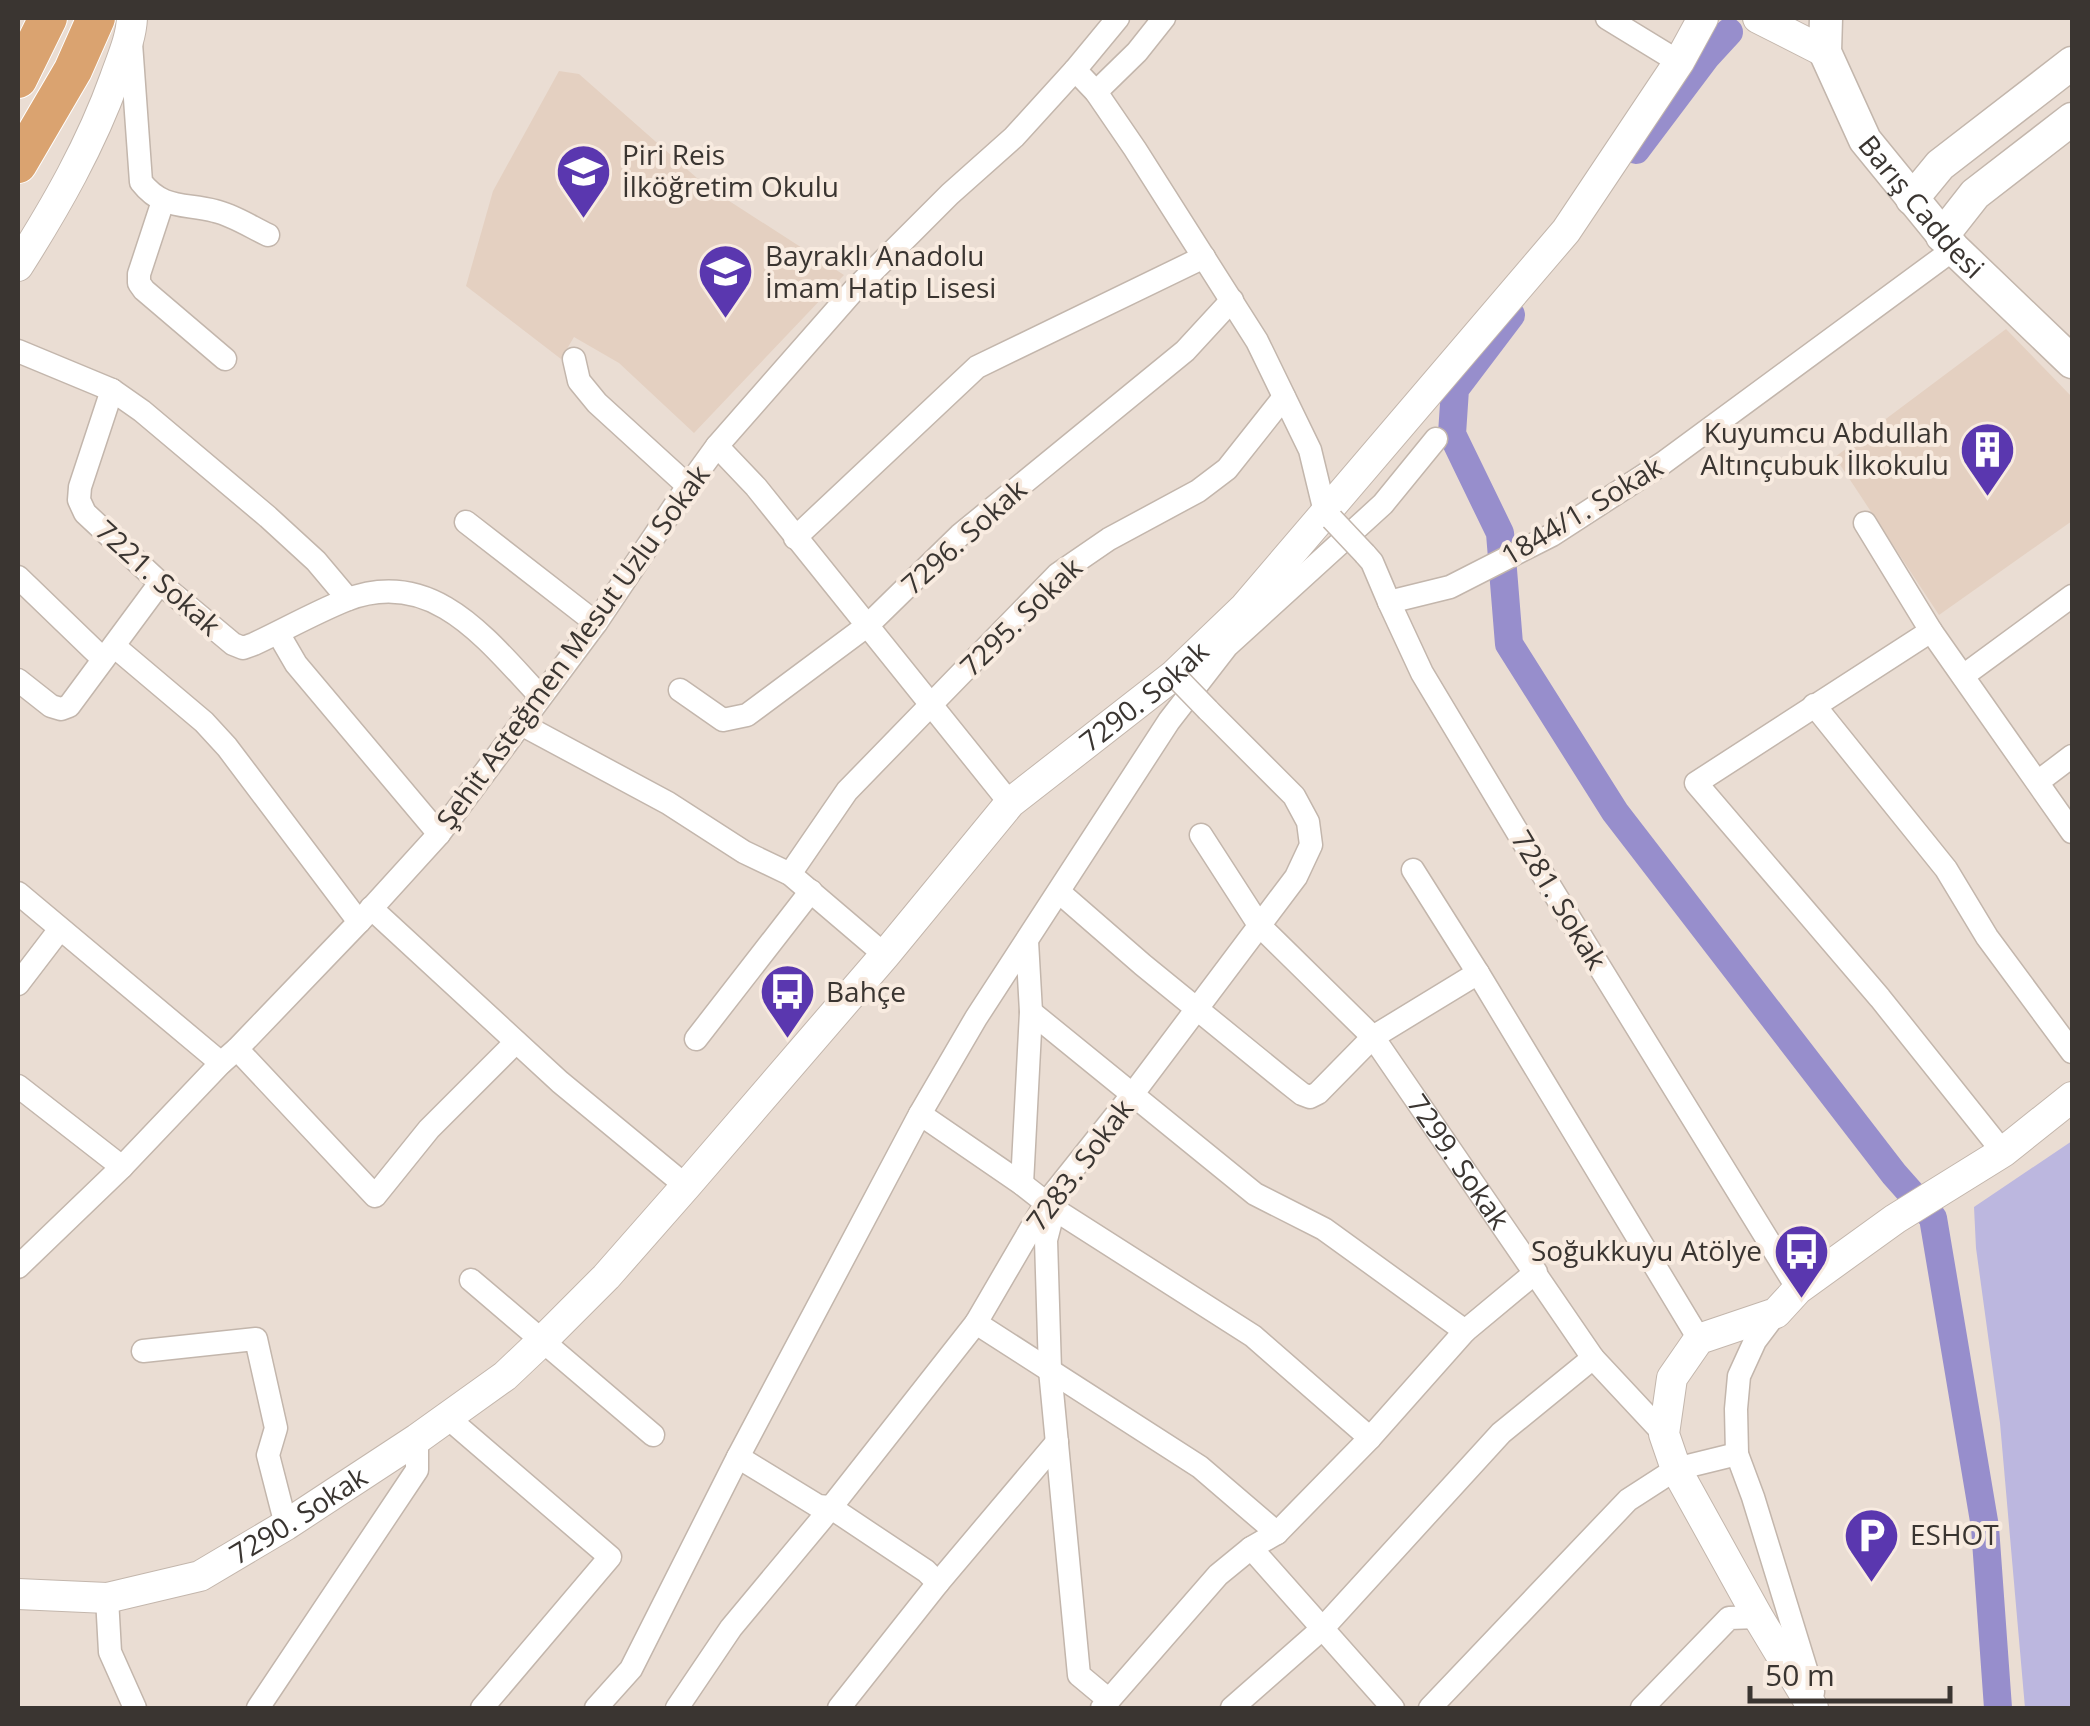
<svg xmlns="http://www.w3.org/2000/svg" width="2090" height="1726" font-family="'Open Sans',sans-serif">
	<rect width="100%" height="100%" fill="#eaddd3"/>
	<g fill="#e4d0c1">
		<path d="M559,71L579,74L706,186L844,275L694,433L619,363L574,337L561,359L466,286L493,191Z"/>
		<path d="M2006,329L2072,397V521L1939,615L1835,457Z"/>
	</g>
	<path fill="#bcb7df" d="M2072,1141V1708H2025L2000,1423L1976,1248L1974,1207Z"/>
	<g fill="none" stroke-linecap="round" stroke-linejoin="round">
		<g stroke="#978ecc" stroke-width="28">
			<path d="M1636,150L1706,57L1729,32"/>
			<path d="M1511,315L1455,389L1452,434L1500,533L1509,644L1615,812L1894,1174L1933,1218L1985,1527L1998,1708"/>
		</g>
		<defs>
			<g id="minor">
				<path d="M1607,18L1679,62"/>
				<path d="M131,43L141,182C163,210 184,203 215,211C233,215 251,227 268,235"/>
				<path d="M1075,70L1096,92L1135,149L1257,341L1310,450L1325,512L1332,519"/>
				<path d="M1096,92L1137,52L1164,18"/>
				<path d="M163,201L139,274V283L144,290L225,359"/>
				<path d="M18,351L112,390L142,411L268,517L316,561L348,599"/>
				<path d="M574,359L579,381L597,403L688,486"/>
				<path d="M112,390L80,487L79,500L85,513L160,583L233,644L243,648L254,644C284,630 314,613 346,600C433,566 487,640 540,696"/>
				<path d="M717,446L756,487L1010,803"/>
				<path d="M466,522L596,623"/>
				<path d="M1865,523L1931,631L2072,832"/>
				<path d="M795,538L977,367L1204,257"/>
				<path d="M1365,554L1372,562L1389,602L1422,673L1551,888L1798,1289"/>
				<path d="M18,577L103,659"/>
				<path d="M1389,602L1450,587L1552,535L1663,463L1954,249"/>
				<path d="M1931,631L1696,783L1880,998L2003,1152"/>
				<path d="M278,633L296,664L439,834"/>
				<path d="M114,646L204,722L227,747L359,922"/>
				<path d="M1963,676L2072,596"/>
				<path d="M18,680L51,706L61,709L69,706L160,583"/>
				<path d="M680,690L723,720L747,715L868,625L960,535L1185,351L1232,300"/>
				<path d="M1814,705L1946,869L1987,937L2072,1052"/>
				<path d="M521,724L668,803L744,852L790,874L885,955"/>
				<path d="M2039,781L2072,756"/>
				<path id="s1" d="M1201,835L1259,925L1373,1037L1593,1358L1664,1434"/>
				<path d="M1413,870L1478,973L1699,1339"/>
				<path d="M790,874L847,791L1058,574L1109,539L1198,491L1227,469L1284,397"/>
				<path d="M1059,892L1143,965L1283,1079L1302,1094L1310,1097L1318,1093L1373,1037L1478,973"/>
				<path d="M18,893L221,1063"/>
				<path d="M371,908L560,1082L686,1186"/>
				<path d="M18,984L60,929"/>
				<path d="M1031,1012L1255,1194L1324,1229L1465,1331L1536,1272"/>
				<path d="M696,1039L811,891"/>
				<path d="M237,1049L375,1196L429,1129L516,1042"/>
				<path d="M18,1086L122,1167"/>
				<path d="M920,1114L1022,1184L1054,1209L1253,1336L1370,1438"/>
				<path d="M1022,1184L1031,1012L1027,941"/>
				<path d="M1054,1209L1046,1240L1050,1370L1079,1675L1109,1700"/>
				<path d="M18,1267L122,1167L221,1063L237,1049L359,922L439,834L596,623L688,486L717,446L854,290L950,194L1014,137L1075,70L1118,18"/>
				<path d="M471,1280L653,1435"/>
				<path d="M1776,1313L1755,1341L1739,1376L1736,1409L1737,1454L1753,1497L1813,1692"/>
				<path d="M976,1323L1200,1467L1277,1533"/>
				<path d="M143,1351L256,1339L276,1428L268,1455L286,1525"/>
				<path d="M448,1418L610,1557L482,1708"/>
				<path d="M738,1457L818,1506L830,1507L926,1571L938,1583"/>
				<path d="M1251,1548L1393,1708"/>
				<path d="M107,1598L110,1652L135,1708"/>
				<path d="M258,1708L417,1470V1439"/>
				<path d="M596,1708L631,1669L738,1457L920,1114L976,1018L1169,721L1227,646L1383,504L1436,439"/>
				<path d="M677,1708L731,1628L821,1520L976,1323L1046,1203L1132,1095L1296,877L1311,845L1308,822L1294,796L1208,710"/>
				<path d="M839,1708L938,1583L1057,1442"/>
				<path d="M1102,1708L1218,1575L1251,1548L1277,1533L1370,1438L1465,1331"/>
				<path d="M1232,1708L1323,1628L1501,1433L1593,1358"/>
				<path d="M1430,1708L1628,1500L1676,1469L1737,1454"/>
				<path d="M1642,1708L1729,1618L1758,1617"/>
			</g>
			<g id="tertiary">
				<path d="M1758,18L1825,52"/>
				<path d="M18,266C56,206 91,145 115,78C122,58 131,39 132,18"/>
				<path id="s2" d="M18,1594L107,1598L200,1576L286,1525L417,1439L505,1376L542,1341L606,1277L686,1186L885,955L1010,803L1174,675L1245,607L1566,231L1679,62L1703,18"/>
				<path d="M1813,1708L1758,1617L1676,1469L1664,1434L1672,1378L1699,1339L1776,1313L1798,1289L1895,1219L2003,1152L2072,1097"/>
			</g>
			<g id="secondary">
				<path id="s3" d="M1826,18L1825,52L1865,140L1954,249L2072,362"/>
				<path d="M1912,199L1940,165L2072,63"/>
				<path d="M1942,236L1975,194L2072,119"/>
			</g>
			<g id="trunk">
				<path d="M18,79L48,18"/>
				<path d="M18,164L73,70L96,18"/>
			</g>
		</defs>
		<use href="#minor" stroke="#c3b6ac" stroke-width="25"/>
		<use href="#tertiary" stroke="#c3b6ac" stroke-width="32"/>
		<use href="#secondary" stroke="#c3b6ac" stroke-width="35"/>
		<use href="#trunk" stroke="#fff" stroke-width="40"/>
		<use href="#minor" stroke="#fff" stroke-width="22"/>
		<use href="#tertiary" stroke="#fff" stroke-width="30"/>
		<use href="#secondary" stroke="#fff" stroke-width="32"/>
		<use href="#trunk" stroke="#daa370" stroke-width="38"/>
		<defs>
			<g id="minor-bridge">
				<path d="M1332,519L1365,554"/>
				<path d="M1176,677L1208,710"/>
			</g>
		</defs>
		<use href="#minor-bridge" stroke="#c3b6ac" stroke-width="25" stroke-linecap="butt"/>
		<use href="#minor-bridge" stroke="#fff" stroke-width="22"/>
	</g>
	<defs>
		<symbol id="school-pin" viewBox="-11 -11 22 30"><path d="M0 17L-7.5 6A9.5 9.5 0 1 1 7.5 6Z" fill="#5a37af" stroke="#f8ebe0"/><path d="M0-5L7-2L0 1L-7-2ZM-4 1L0 2.5L4 1V4Q0 6-4 4Z" fill="#fff"/></symbol>
		<symbol id="building-pin" viewBox="-11 -11 22 30"><path d="M0 17L-7.5 6A9.5 9.5 0 1 1 7.5 6Z" fill="#5a37af" stroke="#f8ebe0"/><path d="M-4-6H4V6H1V3H-1V6H-4ZM-2.5-4.3h1.7v1.8h-1.7ZM.8-4.3h1.7v1.8H.8ZM-2.5-1h1.7V.8h-1.7ZM.8-1h1.7V.8H.8Z" fill="#fff"/></symbol>
		<symbol id="bus-pin" viewBox="-11 -11 22 30"><path d="M0 17L-7.5 6A9.5 9.5 0 1 1 7.5 6Z" fill="#5a37af" stroke="#f8ebe0"/><path d="M-5-6H5V4H4V6H2V4H-2V6H-4V4H-5ZM-3.5-4V0h7V-4ZM-3.5 1.2v1.5H-2V1.2ZM2 1.2v1.5H3.5V1.2Z" fill="#fff"/></symbol>
		<symbol id="parking-pin" viewBox="-11 -11 22 30"><path d="M0 17L-7.5 6A9.5 9.5 0 1 1 7.5 6Z" fill="#5a37af" stroke="#f8ebe0"/><path d="M-3.5-5.5H1a3.5 3.5 0 0 1 0 7H-1V5.5H-3.5ZM-1-3.4V-.6H.8a1.4 1.4 0 0 0 0-2.8Z" fill="#fff"/></symbol>
	</defs>
	<g fill-rule="evenodd">
		<use href="#school-pin" x="552" y="140" width="63" height="86"/>
		<use href="#school-pin" x="694" y="240" width="63" height="86"/>
		<use href="#building-pin" x="1956" y="418" width="63" height="86"/>
		<use href="#bus-pin" x="756" y="960" width="63" height="86"/>
		<use href="#bus-pin" x="1770" y="1220" width="63" height="86"/>
		<use href="#parking-pin" x="1840" y="1504" width="63" height="86"/>
	</g>
	<g text-anchor="middle" stroke-width="8" stroke-linejoin="round" paint-order="stroke">
		<g font-size="28" fill="#3a3531" stroke="#f8ebe0" text-anchor="start">
			<text x="622" y="165">Piri Reis<tspan x="622" dy="32">İlköğretim Okulu</tspan></text>
			<text x="765" y="266">Bayraklı Anadolu<tspan x="765" dy="32">İmam Hatip Lisesi</tspan></text>
			<text x="1949" y="443" text-anchor="end">Kuyumcu Abdullah<tspan x="1949" dy="32">Altınçubuk İlkokulu</tspan></text>
			<text x="826" y="1002">Bahçe</text>
			<text x="1762" y="1261" text-anchor="end">Soğukkuyu Atölye</text>
			<text x="1910" y="1545">ESHOT</text>
		</g>
		<g font-size="28" fill="#3a3531" stroke="#f8ebe0">
			<text dy="10" stroke="none"><textPath href="#s3" startOffset="218">Barış Caddesi</textPath></text>
			<text transform="translate(1582 511) rotate(-31)" y="10">1844/1. Sokak</text>
			<text transform="translate(964 537) rotate(-42)" y="10">7296. Sokak</text>
			<text transform="translate(158 578) rotate(42)" y="10">7221. Sokak</text>
			<text transform="translate(1021 617) rotate(-44)" y="10">7295. Sokak</text>
			<text transform="translate(573 647) rotate(-54)" y="10">Şehit Asteğmen Mesut Uzlu Sokak</text>
			<text dy="10" stroke="none"><textPath href="#s2" startOffset="1485">7290. Sokak</textPath></text>
			<text transform="translate(1559 900) rotate(59)" y="10">7281. Sokak</text>
			<text dy="10" stroke="none"><textPath href="#s1" startOffset="418">7299. Sokak</textPath></text>
			<text transform="translate(1080 1165) rotate(-53)" y="10">7283. Sokak</text>
			<text dy="10" stroke="none"><textPath href="#s2" startOffset="300">7290. Sokak</textPath></text>
		</g>
	</g>
	<rect width="2090" height="1726" fill="none" stroke="#3a3531" stroke-width="40"/>
	<path d="M1750 1686v15h200v-15" fill="none" stroke="#3a3531" stroke-width="5"/>
	<text x="1765" y="1686" font-size="30" fill="#3a3531" stroke="#f8ebe0" stroke-width="8" paint-order="stroke">50 m</text>
</svg>
